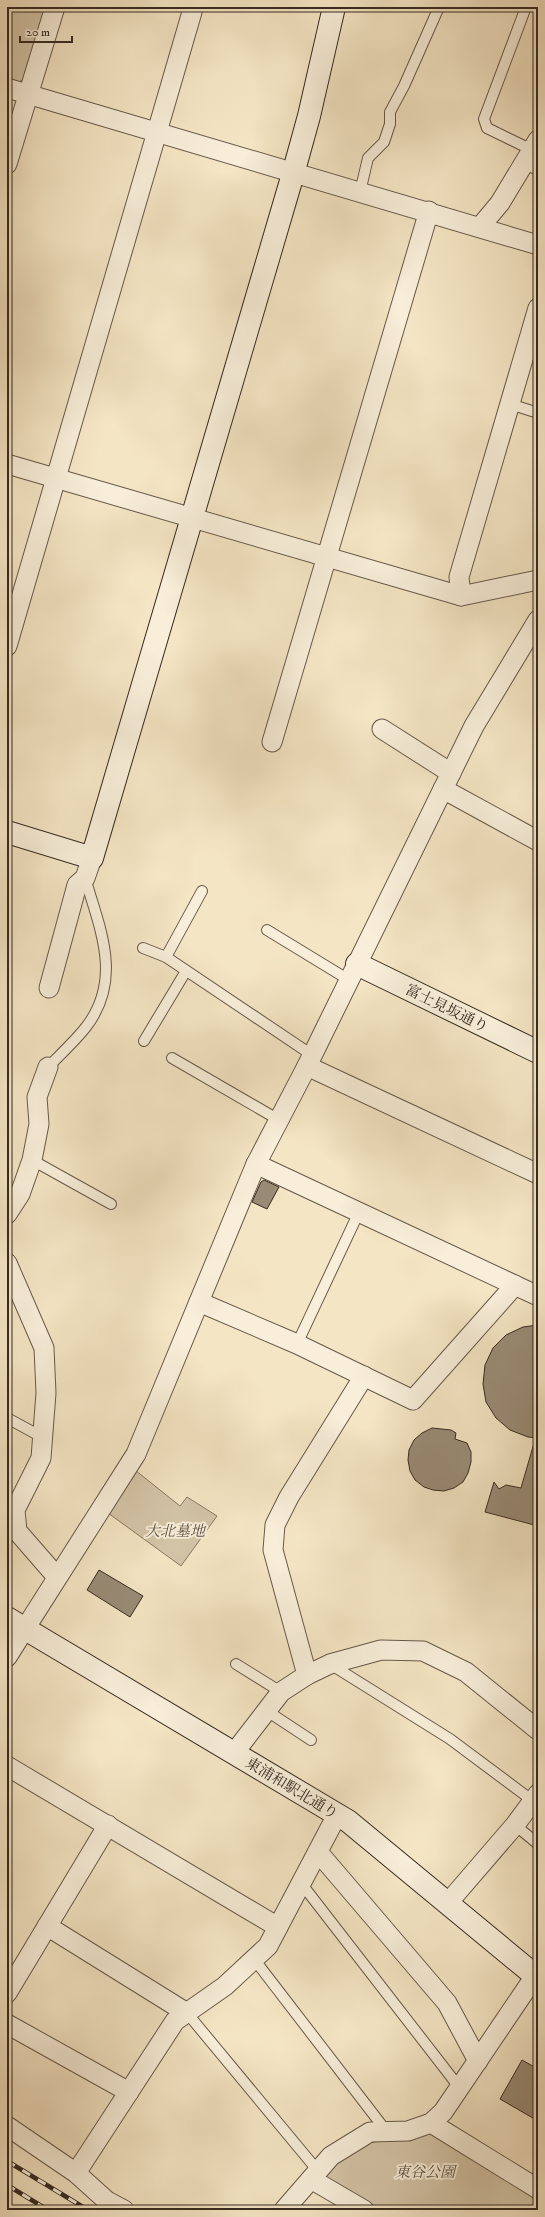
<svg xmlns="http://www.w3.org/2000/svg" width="545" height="2217" font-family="'IM FELL DW Pica','Noto Serif JP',serif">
	<rect width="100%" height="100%" fill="#f4e5c4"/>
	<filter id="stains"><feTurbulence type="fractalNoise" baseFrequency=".005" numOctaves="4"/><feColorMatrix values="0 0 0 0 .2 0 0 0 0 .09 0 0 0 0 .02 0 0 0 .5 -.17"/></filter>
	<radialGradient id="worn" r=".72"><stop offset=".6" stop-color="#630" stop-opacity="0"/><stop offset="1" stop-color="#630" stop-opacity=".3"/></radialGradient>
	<g fill="#d4c5a8" stroke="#867864">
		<path d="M7,7H46L24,79L15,84L7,82Z"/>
		<path d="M135,1470L180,1506L187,1497L217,1516L181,1566L108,1513Z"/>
		<path d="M433,2132L538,2196V2210H376L326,2180L324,2171L363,2144Z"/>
	</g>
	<g fill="#998b76" stroke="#372a21">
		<path d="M264,1180L279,1187L267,1209L252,1202L261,1182Z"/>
		<path d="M538,1325V1438L528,1437L510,1430L496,1418L486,1402L483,1384L485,1365L493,1348L506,1335L523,1327Z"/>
		<path d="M432,1428L451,1430L456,1433L455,1439L467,1443L471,1452V1462L468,1473L463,1482L454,1488L444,1491L433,1490L424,1487L415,1480L410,1471L408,1460L409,1450L414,1440L422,1433Z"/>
		<path d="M534,1443H538V1526L485,1512L494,1482L499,1489L506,1485L521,1488Z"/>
		<path d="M99,1570L143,1596L130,1617L87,1590Z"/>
		<path d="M522,2060L538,2069V2121L500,2099Z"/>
	</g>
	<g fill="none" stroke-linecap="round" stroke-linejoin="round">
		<defs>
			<g id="lane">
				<path d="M526,7L484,119L487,128L532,150"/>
				<path d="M524,164L538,170"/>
				<path d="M360,192L368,158L384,142L390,124V112L404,86L439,7"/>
				<path d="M510,404L538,413"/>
				<path d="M267,930L349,980"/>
				<path d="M143,948L166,957L312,1055"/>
				<path d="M166,957L202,891"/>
				<path d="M144,1041L186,971"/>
				<path d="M172,1058L279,1120"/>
				<path d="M48,1067C61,1054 75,1041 86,1027C123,979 100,929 85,878"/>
				<path d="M32,1160L111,1204"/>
				<path d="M297,1344L359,1212"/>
				<path d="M7,1418L42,1437"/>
				<path d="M236,1664L281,1692"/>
				<path d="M330,1664L450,1739L533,1801"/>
				<path d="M267,1711L311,1740"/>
				<path d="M515,1825L538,1844"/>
				<path d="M301,1883L459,2087"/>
				<path d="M254,1959L387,2132"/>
				<path d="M187,2013L318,2171"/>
			</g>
			<g id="street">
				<path d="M7,88L538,245"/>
				<path d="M7,164L55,7"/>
				<path d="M480,227L500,203L538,140"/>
				<path d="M7,464L461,596L538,580"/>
				<path d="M461,596L459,577L538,308"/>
				<path d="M7,646L192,12L191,7"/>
				<path d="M382,729L451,773"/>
				<path d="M272,742L429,211"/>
				<path d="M443,789L538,841"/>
				<path d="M49,988L77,885L85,878L92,858"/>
				<path d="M307,1066L538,1174"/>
				<path d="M256,1164L538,1296"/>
				<path d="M7,1214L20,1194L32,1160L39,1124L37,1097L48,1067"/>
				<path d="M7,1263L44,1348L46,1393L41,1458L15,1510L17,1531L57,1577"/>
				<path d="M199,1302L297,1344L413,1400L515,1285"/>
				<path d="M7,1657L136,1454L256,1164L307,1066L474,726L538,620"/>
				<path d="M307,1675L273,1550L275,1525L289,1497L364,1376"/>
				<path d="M234,1753L281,1692L307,1675L330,1664L381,1650L423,1651L466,1672L538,1730"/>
				<path d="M7,1766L278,1927"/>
				<path d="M318,1852L447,2003L478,2061"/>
				<path d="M447,1904L515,1825L538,1794"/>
				<path d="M47,1926L187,2013"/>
				<path d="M7,1993L108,1825"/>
				<path d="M7,2024L129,2092"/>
				<path d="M431,2123L538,2189"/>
				<path d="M7,2126L76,2173L107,2201L124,2210"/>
				<path d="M76,2173L175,2021L225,1986L268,1946L337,1815"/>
				<path d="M311,2179L364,2210"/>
				<path d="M284,2210L331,2156L370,2132L408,2131L431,2123L443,2112L535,1976"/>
			</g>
			<g id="secondary">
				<path d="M7,832L92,858L293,174L309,116L334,7"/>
				<path d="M357,964L538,1052"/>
				<path d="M7,1618L348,1821L538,1978"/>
			</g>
		</defs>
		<use href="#lane" stroke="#66594a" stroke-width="12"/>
		<use href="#street" stroke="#66594a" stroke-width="21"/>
		<use href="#secondary" stroke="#372a21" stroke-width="24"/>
		<use href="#lane" stroke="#f8eed9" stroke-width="10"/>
		<use href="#street" stroke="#f8eed9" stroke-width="19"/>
		<use href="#secondary" stroke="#f8eed9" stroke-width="22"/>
		<defs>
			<g id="rail">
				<path d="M7,2161L88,2210"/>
				<path d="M7,2185L48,2210"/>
			</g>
		</defs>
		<use href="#rail" stroke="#372a21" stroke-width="4.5"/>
		<use href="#rail" stroke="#f8eed9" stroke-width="3" stroke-dasharray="9" stroke-linecap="butt"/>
	</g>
	<g text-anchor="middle" stroke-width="4" stroke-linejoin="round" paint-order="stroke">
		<g font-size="15" fill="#372a21" stroke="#f8eed9">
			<text transform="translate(447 1008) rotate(26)" y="5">富士見坂通り</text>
			<text transform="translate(292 1788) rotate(31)" y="5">東浦和駅北通り</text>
		</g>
		<g font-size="15" font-style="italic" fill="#5e5143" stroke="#f8eed9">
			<text x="175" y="1536">大北墓地</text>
			<text x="425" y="2177">東谷公園</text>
		</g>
	</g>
	<rect width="545" height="2217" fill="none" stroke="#f4e5c4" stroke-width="24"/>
	<rect x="8" y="8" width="529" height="2201" fill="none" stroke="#372a21" stroke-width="2"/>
	<rect x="12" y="12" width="521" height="2193" fill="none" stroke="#372a21"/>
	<path d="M20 36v6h52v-6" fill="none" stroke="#372a21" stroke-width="2"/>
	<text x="26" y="36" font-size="12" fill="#372a21" stroke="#f8eed9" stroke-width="3" paint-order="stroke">20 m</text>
	<rect width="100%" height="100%" filter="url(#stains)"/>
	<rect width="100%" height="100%" fill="url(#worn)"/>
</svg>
